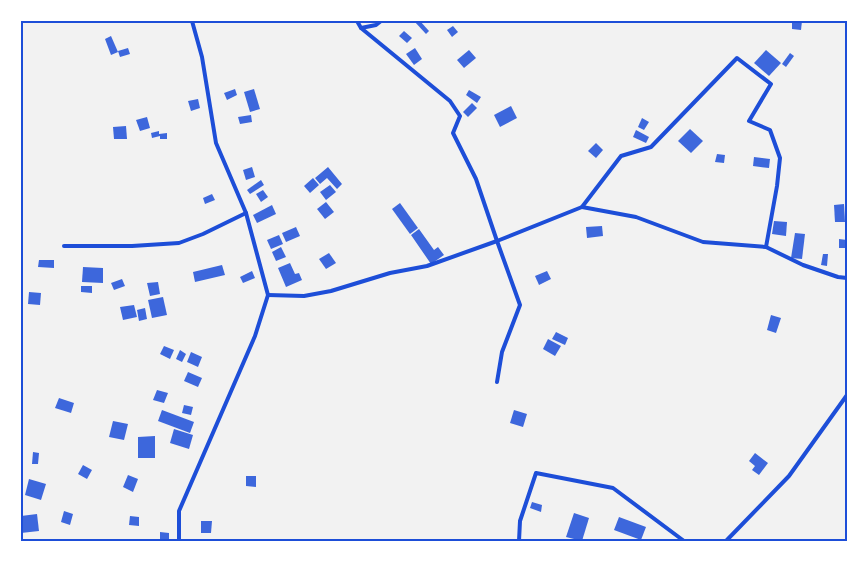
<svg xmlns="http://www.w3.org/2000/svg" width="868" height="562" font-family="'Fira Sans Condensed',sans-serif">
	<rect width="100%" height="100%" fill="#f2f2f2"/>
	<g fill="#3d67dc">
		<path d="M414,21H420L429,31L426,34Z"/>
		<path d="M792,21H802L801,30L792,29Z"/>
		<path d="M453,26L458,32L452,37L447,30Z"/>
		<path d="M404,31L412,38L407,43L399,36Z"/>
		<path d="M111,36L118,52L111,55L105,39Z"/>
		<path d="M128,48L130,54L120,57L118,51Z"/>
		<path d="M415,48L422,59L414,65L406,54Z"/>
		<path d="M469,50L476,58L464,68L457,60Z"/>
		<path d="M766,50L781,63L769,76L754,63Z"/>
		<path d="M790,53L794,56L786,67L782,64Z"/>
		<path d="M235,89L237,95L227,100L224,93Z"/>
		<path d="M254,89L260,109L250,112L244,92Z"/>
		<path d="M469,90L481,97L477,103L466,95Z"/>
		<path d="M198,99L200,108L191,111L188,101Z"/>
		<path d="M472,103L477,108L468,117L463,112Z"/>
		<path d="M511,106L517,118L500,127L494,115Z"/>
		<path d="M251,115L252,122L240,124L238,117Z"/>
		<path d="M147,117L150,128L140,131L136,120Z"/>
		<path d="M642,118L649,122L644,130L638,127Z"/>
		<path d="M126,126L127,139H114L113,127Z"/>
		<path d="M690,129L703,141L691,153L678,141Z"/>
		<path d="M636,130L649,137L646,143L633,137Z"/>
		<path d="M159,131V134L167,133V139H160V136L152,138L151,133Z"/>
		<path d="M596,143L603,150L596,158L588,151Z"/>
		<path d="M717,154L725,155L724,163L715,162Z"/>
		<path d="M754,157L770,159L769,168L753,166Z"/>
		<path d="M252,167L255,177L246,180L243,170Z"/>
		<path d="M328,167L342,184L337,189L327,178L320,184L315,178Z"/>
		<path d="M313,178L319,185L310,193L304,186Z"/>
		<path d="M261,180L264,185L250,194L247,190Z"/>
		<path d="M330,185L336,192L326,200L320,192Z"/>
		<path d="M263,190L268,197L261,202L256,194Z"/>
		<path d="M212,194L215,200L205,204L203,198Z"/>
		<path d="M326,202L334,212L325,219L317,209Z"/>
		<path d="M400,203L418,228L410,234L392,209Z"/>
		<path d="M844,204L845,222H835L834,205Z"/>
		<path d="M272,205L276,214L257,223L253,215Z"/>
		<path d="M774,221L787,222L786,236L772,234Z"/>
		<path d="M602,226L603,236L587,238L586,227Z"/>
		<path d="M296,227L300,236L286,242L282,233Z"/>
		<path d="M419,229L434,250L438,247L444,255L431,264L411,235Z"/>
		<path d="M795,233L805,234L802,259L791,258Z"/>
		<path d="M279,235L283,244L271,249L267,240Z"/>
		<path d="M839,239L847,240V248H839Z"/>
		<path d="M281,247L286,257L276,261L272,252Z"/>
		<path d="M329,253L336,263L326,269L319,259Z"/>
		<path d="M823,254H828L827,266L821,265Z"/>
		<path d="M39,260H54V268L38,267Z"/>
		<path d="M290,263L295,274L299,273L302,280L286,287L278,268Z"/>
		<path d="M222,265L225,275L195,282L193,272Z"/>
		<path d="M83,267L103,268V283L82,282Z"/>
		<path d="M252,271L255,278L243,283L240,277Z"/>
		<path d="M547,271L551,279L539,285L535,276Z"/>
		<path d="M122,279L125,286L114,290L111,283Z"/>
		<path d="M158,282L160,294L150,296L147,283Z"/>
		<path d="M81,286H92V293L81,292Z"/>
		<path d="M29,292L41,293L40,305L28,304Z"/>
		<path d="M163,297L167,315L152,318L148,300Z"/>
		<path d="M134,305L137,317L123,320L120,307Z"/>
		<path d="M145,308L147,319L139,321L137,310Z"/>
		<path d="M771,315L781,318L776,333L767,330Z"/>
		<path d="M556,332L568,338L565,345L552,339Z"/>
		<path d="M548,339L561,346L555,356L543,349Z"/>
		<path d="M164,346L174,350L170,359L160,354Z"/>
		<path d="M180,350L186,354L182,362L176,359Z"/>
		<path d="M191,352L202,357L198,367L187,362Z"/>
		<path d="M188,372L202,378L198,387L184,381Z"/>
		<path d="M157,390L168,393L164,403L153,400Z"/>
		<path d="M59,398L74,403L71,413L55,408Z"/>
		<path d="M184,405L193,407L191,415L182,413Z"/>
		<path d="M162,410L194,422L190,433L158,421Z"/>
		<path d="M514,410L527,414L523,427L510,423Z"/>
		<path d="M113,421L128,424L124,440L109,437Z"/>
		<path d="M174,429L193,435L189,449L170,443Z"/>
		<path d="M155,436V458H138V437Z"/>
		<path d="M33,452L39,453L38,464H32Z"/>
		<path d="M755,453L768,463L759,475L752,470L755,466L749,461Z"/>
		<path d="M83,465L92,470L87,479L78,474Z"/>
		<path d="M128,475L138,479L133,492L123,487Z"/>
		<path d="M246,476H256V487L246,486Z"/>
		<path d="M29,479L46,484L41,500L25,495Z"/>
		<path d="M532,502L542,505L541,512L530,508Z"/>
		<path d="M64,511L73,514L70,525L61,522Z"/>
		<path d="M574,513L589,518L582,541L566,537Z"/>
		<path d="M37,514L39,531L21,533V516Z"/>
		<path d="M130,516L139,517V526L129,525Z"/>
		<path d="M619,517L646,527L641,540L614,530Z"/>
		<path d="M201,521H212L211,533H201Z"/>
		<path d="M160,532L169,533V541H160Z"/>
	</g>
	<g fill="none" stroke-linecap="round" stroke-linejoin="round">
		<g stroke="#1d4ed8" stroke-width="4">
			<path d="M357,21L361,28L376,25L381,21"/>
			<path d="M361,28L450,101L460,116L453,133L476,179L497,241L520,305L502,352L497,382"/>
			<path d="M582,207L636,217L703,242L766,247L803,265L838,277L847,278"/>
			<path d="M64,246H132L179,243L203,234L246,213"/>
			<path d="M268,295L304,296L331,291L390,273L427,266L497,241L582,207L621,156L651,147L737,58L771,84L749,121L770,130L780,158L777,186L766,247"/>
			<path d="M179,541V511L255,336L268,295L246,213L216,143L202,57L192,21"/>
			<path d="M519,541L520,521L536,473L613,488L684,541"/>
			<path d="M726,541L789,476L847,395"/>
		</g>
	</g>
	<rect width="868" height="562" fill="none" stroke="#ffffff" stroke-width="45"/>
	<rect x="22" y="22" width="824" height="518" fill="none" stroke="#1d4ed8" stroke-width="2"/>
</svg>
